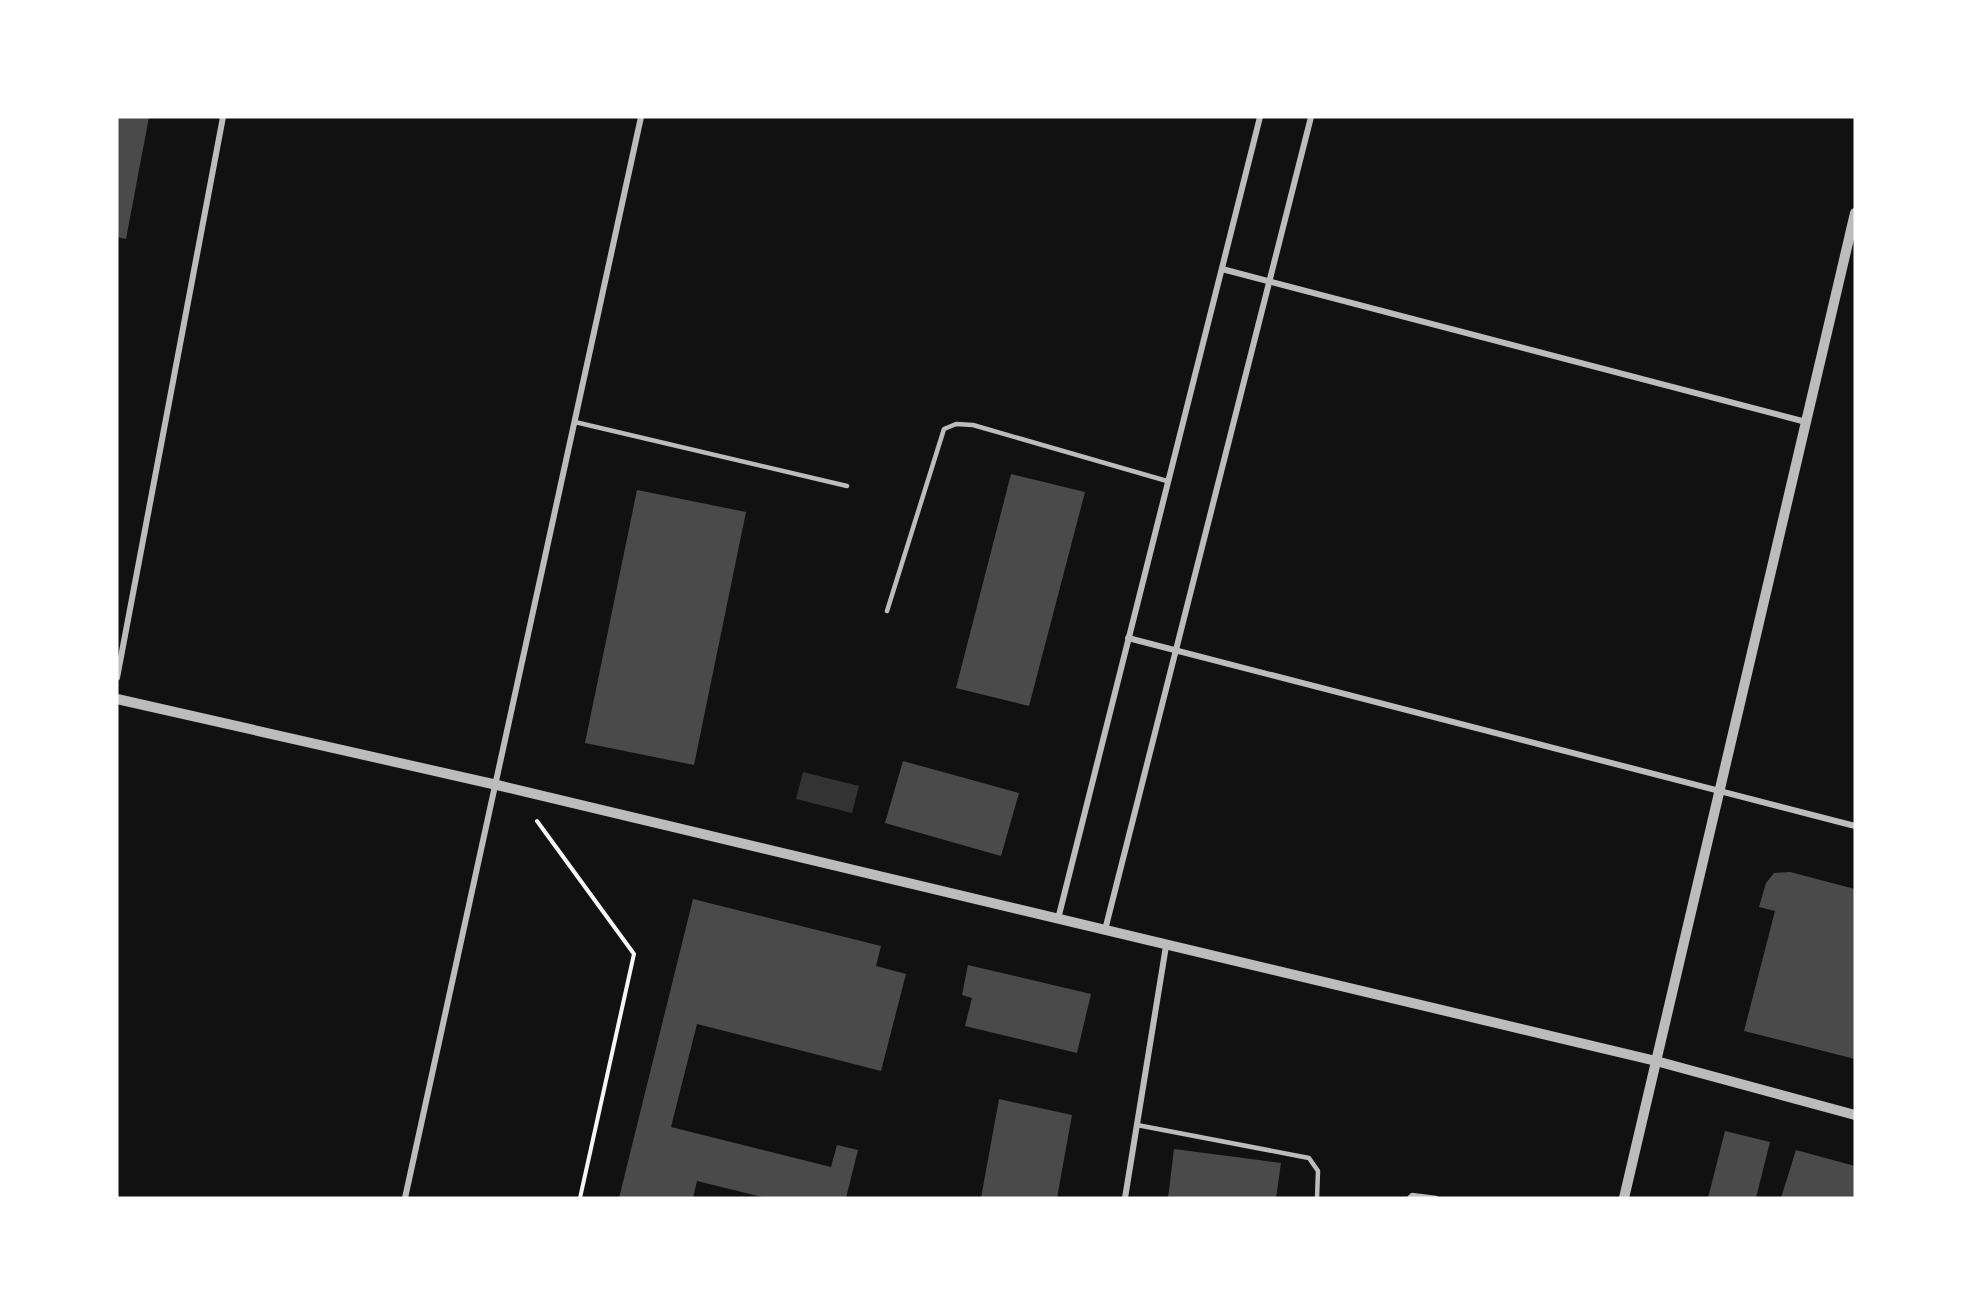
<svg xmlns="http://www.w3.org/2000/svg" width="1972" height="1315" font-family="Montserrat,sans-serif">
	<rect width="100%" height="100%" fill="#111"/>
	<path fill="#333" d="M803,772L859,786L852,813L796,799Z"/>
	<g fill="#4a4a4a">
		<path d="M117,117H149L126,239L117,237Z"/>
		<path d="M1011,474L1085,492L1029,706L956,688Z"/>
		<path d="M637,490L746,512L694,765L585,743Z"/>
		<path d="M903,761L1019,793L1001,856L885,823Z"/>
		<path d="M1790,872L1855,889V1059L1744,1031L1775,911L1759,907L1766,883L1774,873Z"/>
		<path d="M693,899L881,946L876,966L906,974L881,1071L697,1024L671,1127L831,1167L837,1145L858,1150L846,1198H766L697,1181L693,1198H619Z"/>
		<path d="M968,965L1091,994L1077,1053L965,1026L972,998L962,995Z"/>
		<path d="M999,1099L1072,1115L1057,1198H981Z"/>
		<path d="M1725,1131L1770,1142L1756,1198H1708Z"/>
		<path d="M1174,1149L1281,1163L1276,1198H1168Z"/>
		<path d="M1796,1150L1855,1166V1198H1781Z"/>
	</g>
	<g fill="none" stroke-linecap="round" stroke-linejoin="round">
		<path stroke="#f5f5f5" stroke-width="4" d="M537,821L634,954L580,1198"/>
		<g stroke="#bcbcbc" stroke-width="4.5">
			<path d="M575,422L847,486"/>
			<path d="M887,611L944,429L956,424L973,425L1167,481"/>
			<path d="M1137,1125L1309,1158L1318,1171L1317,1198"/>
			<path d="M1409,1198L1412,1195L1436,1198"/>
		</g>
		<g stroke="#bcbcbc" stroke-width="6">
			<path d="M1222,269L1806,422"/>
			<path d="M1128,638L1855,826"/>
			<path d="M117,678L223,117"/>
			<path d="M1058,919L1260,117"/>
			<path d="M1105,930L1311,117"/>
			<path d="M405,1198L641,117"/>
			<path d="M1125,1198L1166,946"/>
		</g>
		<g stroke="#bcbcbc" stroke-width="10">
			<path d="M117,699L497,785L1656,1061L1855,1115"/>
			<path d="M1624,1198L1855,213"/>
		</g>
	</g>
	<rect width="1972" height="1315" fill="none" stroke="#ffffff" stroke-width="237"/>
</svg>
